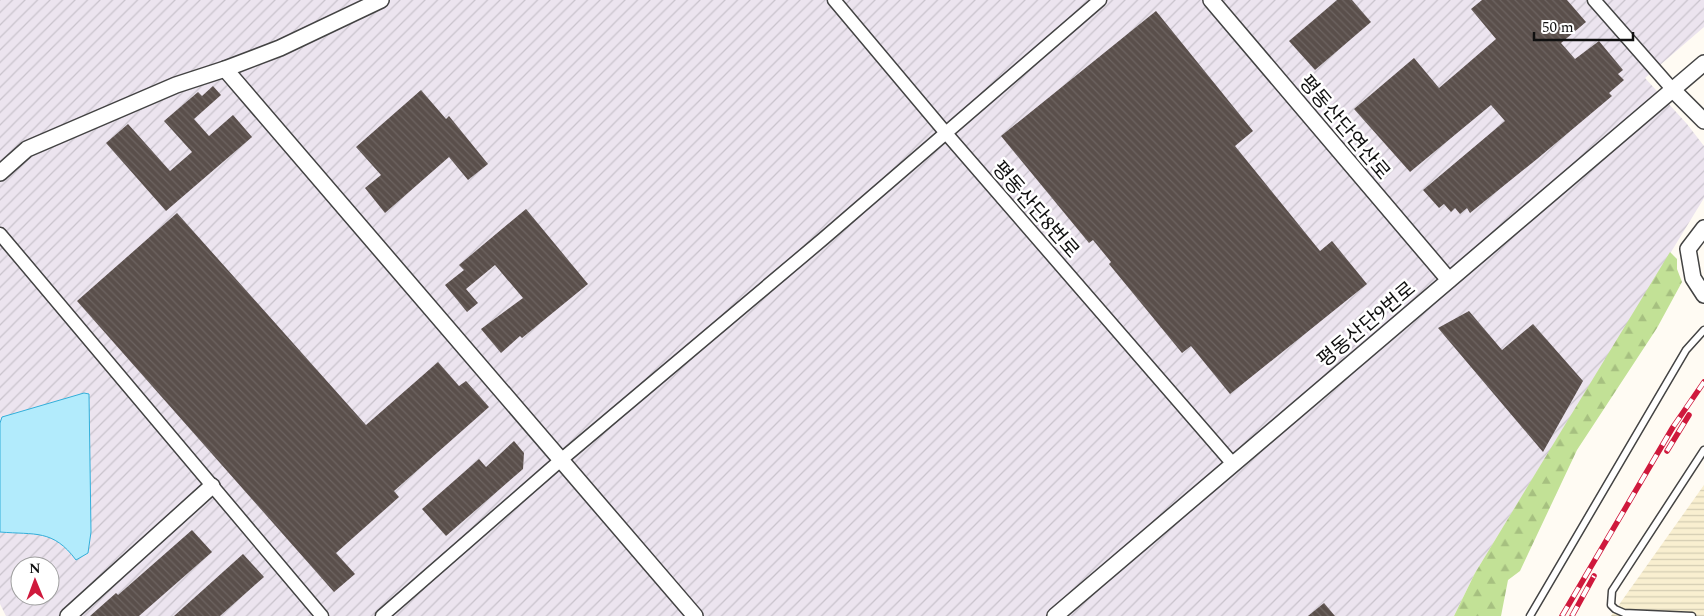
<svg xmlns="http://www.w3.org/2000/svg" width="1704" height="616" font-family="Spectral,'Noto Sans KR',serif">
	<defs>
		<pattern id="industrial-furrows" width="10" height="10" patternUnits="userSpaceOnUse" patternTransform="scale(1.25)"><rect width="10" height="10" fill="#ece4ef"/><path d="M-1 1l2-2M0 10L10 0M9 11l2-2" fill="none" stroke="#c9c3cc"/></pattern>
		<pattern id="farmland-rules" width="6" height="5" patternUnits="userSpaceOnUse" patternTransform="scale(1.25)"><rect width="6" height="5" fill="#f9efd0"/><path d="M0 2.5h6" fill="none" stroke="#d4ccb2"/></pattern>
		<pattern id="forest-firs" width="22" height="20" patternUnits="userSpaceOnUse" patternTransform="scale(1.25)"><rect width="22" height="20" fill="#c2e196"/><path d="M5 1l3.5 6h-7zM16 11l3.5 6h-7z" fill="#a6c080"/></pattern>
		<pattern id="building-back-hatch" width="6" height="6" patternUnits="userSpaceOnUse" patternTransform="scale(1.25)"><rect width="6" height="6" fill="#5a4f4b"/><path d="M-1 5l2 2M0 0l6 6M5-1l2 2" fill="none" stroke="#6d6461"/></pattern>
	</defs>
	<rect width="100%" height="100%" fill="#fffbf3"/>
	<path fill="url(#industrial-furrows)" fill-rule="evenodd" d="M0,0H1704V27L1645,78L1687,124L1704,146V198L1475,573L1454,616H6L0,604ZM20,566H50V596H20Z"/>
	<path fill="url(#farmland-rules)" d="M1704,485V616H1611Z"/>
	<path fill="url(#forest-firs)" d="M1670,252L1677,259V269L1682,282L1657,328L1577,450L1520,571L1508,580L1501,616H1454L1475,573Z"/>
	<path fill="#b2ebfc" stroke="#32afda" d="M84,393L89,394L91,532L88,553L76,560C53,529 35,535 0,532V423L2,417Z"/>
	<g fill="url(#building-back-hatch)">
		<path d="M1337,0H1352L1371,22L1315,70L1289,41Z"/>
		<path d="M1482,0H1567L1586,22L1561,43L1575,59L1599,41L1623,70L1618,74L1624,80L1609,93L1612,96L1537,159L1470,213L1467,208L1460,214L1455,208L1451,212L1444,204L1439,208L1423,190L1505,121L1491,105L1410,172L1354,109L1414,58L1439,88L1459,71L1496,39L1471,9Z"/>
		<path d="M1156,11L1253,131L1235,146L1320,251L1332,241L1367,284L1230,394L1191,346L1182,353L1109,264L1111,262L1093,240L1089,243L1001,136Z"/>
		<path d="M213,86L221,95L194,119L209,136L233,115L252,137L166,211L106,143L128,124L170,171L192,152L164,121L198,92L202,96Z"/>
		<path d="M421,90L446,119L449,116L488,164L468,180L449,157L385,213L365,188L381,175L356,147Z"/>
		<path d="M526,209L588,284L522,338L520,336L501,353L481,329L523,298L495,265L466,289L478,303L467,312L445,285L464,270L459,265Z"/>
		<path d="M177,213L366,425L438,362L459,386L466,381L489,407L394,491L399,497L336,553L355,574L334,592L77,301Z"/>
		<path d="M1469,311L1502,350L1533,324L1583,381L1543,452L1438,328Z"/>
		<path d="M514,441L524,453L523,469L446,536L422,509L479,459L486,467Z"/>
		<path d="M192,530L212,552L139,616H90L116,593L118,595Z"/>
		<path d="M243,554L264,577L220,616H174Z"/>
		<path d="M1324,603L1335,616H1308Z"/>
	</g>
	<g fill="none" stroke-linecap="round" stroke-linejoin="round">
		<defs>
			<g id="service">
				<path d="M1530,616L1686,350L1704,330"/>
				<path d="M1692,616L1624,613L1615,609L1611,605L1612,591L1704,450"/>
			</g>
			<g id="minor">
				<path d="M834,0L945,132L1233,464"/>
				<path d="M1594,0L1673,90"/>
				<path d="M0,234L322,616"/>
				<path d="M382,616L562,459L823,239L1100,0"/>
			</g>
			<g id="tertiary">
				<path d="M1211,0L1449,280"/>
				<path d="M225,69L695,616"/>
				<path d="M1673,90L1704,121"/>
				<path d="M0,173L27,149L176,85L225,69L280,48L381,0"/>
				<path d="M1704,228L1688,249L1693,278L1704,295"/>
				<path d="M68,616L212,486"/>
				<path d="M1055,616L1704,63"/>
			</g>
		</defs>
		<use href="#service" stroke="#434343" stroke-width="9"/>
		<use href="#minor" stroke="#434343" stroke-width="15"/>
		<use href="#tertiary" stroke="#434343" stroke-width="18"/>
		<use href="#service" stroke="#fff" stroke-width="6"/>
		<use href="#minor" stroke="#fff" stroke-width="12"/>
		<use href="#tertiary" stroke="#fff" stroke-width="15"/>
		<defs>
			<g id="rail">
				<path d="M1667,451L1689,415"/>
				<path d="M1562,616L1673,427L1704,382"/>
				<path d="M1572,616L1594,576"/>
			</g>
		</defs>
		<use href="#rail" stroke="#cf193c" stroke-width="5.5"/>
		<use href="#rail" stroke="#fff" stroke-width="4" stroke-dasharray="11" stroke-linecap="butt"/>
	</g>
	<g text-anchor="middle" stroke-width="5" stroke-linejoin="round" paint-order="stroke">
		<g font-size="20" fill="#101010" stroke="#fff">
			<text transform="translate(1345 127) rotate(50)" y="7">평동산단연산로</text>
			<text transform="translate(1036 209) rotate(49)" y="7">평동산단8번로</text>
			<text transform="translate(1366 324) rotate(-40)" y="7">평동산단9번로</text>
		</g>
	</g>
	<g transform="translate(35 581) rotate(359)"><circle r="24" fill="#ffffff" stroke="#9f9f9f"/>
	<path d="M0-4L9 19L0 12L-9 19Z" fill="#cf193c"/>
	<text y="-8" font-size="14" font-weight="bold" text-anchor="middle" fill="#101010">N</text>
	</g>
	<path d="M1534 32v8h99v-8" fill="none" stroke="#101010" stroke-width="2.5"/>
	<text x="1542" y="32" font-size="15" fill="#101010" stroke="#ffffff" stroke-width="4" paint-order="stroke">50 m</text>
</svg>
